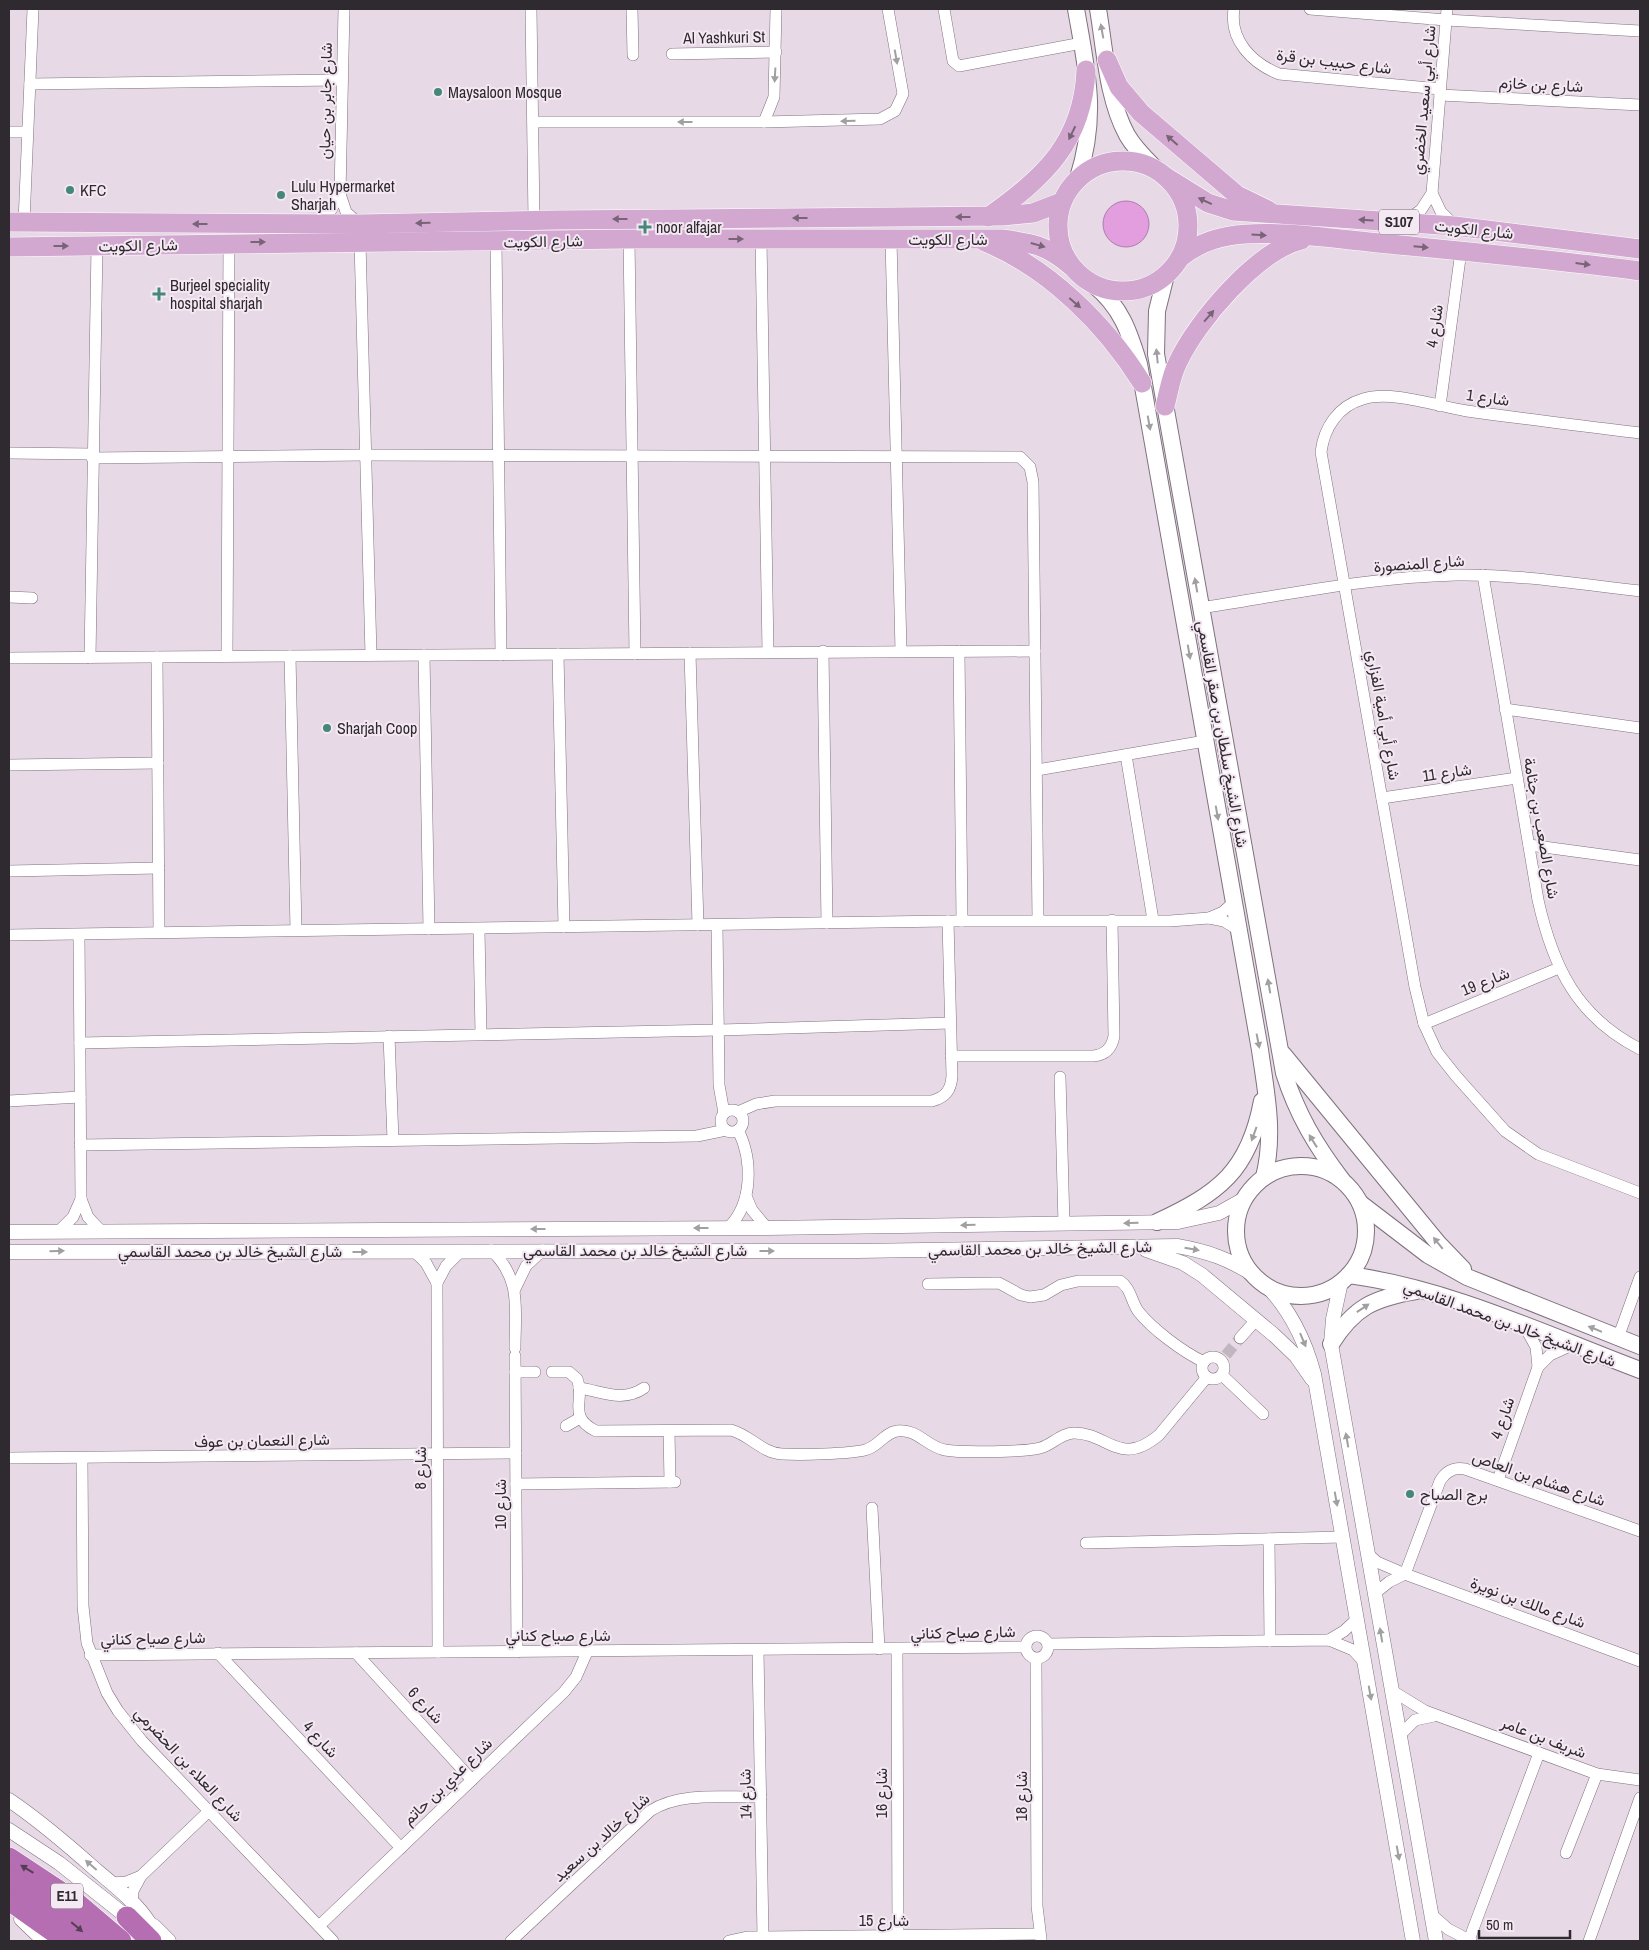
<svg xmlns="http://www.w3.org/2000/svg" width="1649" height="1950" font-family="'Archivo Narrow',Vazirmatn,sans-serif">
	<rect width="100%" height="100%" fill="#e7dae6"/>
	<circle fill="#e39ee0" stroke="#ad7bab" cx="1126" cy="224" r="23"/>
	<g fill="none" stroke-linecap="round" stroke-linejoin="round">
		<path stroke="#c2b7c1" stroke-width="11" stroke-dasharray="11 5.5" stroke-linecap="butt" d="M1226,1355L1240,1338"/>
		<defs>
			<g id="minor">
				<path d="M344,9L340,194L346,212L359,224"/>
				<path d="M531,9L534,220"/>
				<path d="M632,9L633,55"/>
				<path d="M944,9L953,61L959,66L1082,43"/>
				<path d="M1234,9C1229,40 1252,63 1279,74L1440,89"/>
				<path d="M1310,9L1446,20L1640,31"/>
				<path d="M672,54L776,52"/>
				<path d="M30,84L341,80"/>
				<path d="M1440,95L1640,105"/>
				<path d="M533,122H764L880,119L895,111L903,94L888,9"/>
				<path d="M764,122L774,97L776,9"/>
				<path d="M9,132H27"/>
				<path d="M1432,193L1441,212L1455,226"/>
				<path d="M24,222L33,9"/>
				<path d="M1404,222L1421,210L1432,193L1447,9"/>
				<path d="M319,224L331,210L340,194"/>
				<path d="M629,239L635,654"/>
				<path d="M761,239L768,652"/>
				<path d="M891,239L901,651"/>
				<path d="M360,242L371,655"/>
				<path d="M496,242L501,655"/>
				<path d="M1440,406L1461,251"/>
				<path d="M1640,433C1583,426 1525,419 1467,411C1437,406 1391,390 1363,399C1338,406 1324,428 1321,452L1415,987L1424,1024L1437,1052L1456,1076L1505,1131L1538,1154L1640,1193"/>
				<path d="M9,453L92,454"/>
				<path d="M92,458L364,455L1020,457L1030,467L1033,482L1038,920"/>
				<path d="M1483,575L1538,900C1553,967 1577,1017 1640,1049"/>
				<path d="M9,597L32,598"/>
				<path d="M1200,608C1285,595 1370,577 1456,575C1517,574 1579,584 1640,591"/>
				<path d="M823,651L827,923"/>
				<path d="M959,651L962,921"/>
				<path d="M690,653L698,925"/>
				<path d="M558,654L564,927"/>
				<path d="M424,655L429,929"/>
				<path d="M227,656L229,243"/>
				<path d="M290,656L296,930"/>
				<path d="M157,657L159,932"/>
				<path d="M9,658L1035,651"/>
				<path d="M90,658L97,246"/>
				<path d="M1505,709L1640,728"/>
				<path d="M1126,755L1153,920"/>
				<path d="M9,765L158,763"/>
				<path d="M1037,770L1205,741"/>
				<path d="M1382,798L1517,778"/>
				<path d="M1529,845L1640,860"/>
				<path d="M9,871L159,868"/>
				<path d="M1209,918L1223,912L1234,902"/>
				<path d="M717,925L719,1085L724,1113"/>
				<path d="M479,929L481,1034"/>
				<path d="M9,935L948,921H1170L1209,918L1224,921L1237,929"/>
				<path d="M1424,1024L1559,968"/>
				<path d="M389,1036L393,1140"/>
				<path d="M80,1043L720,1030L950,1023"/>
				<path d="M951,1056H1093C1105,1055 1112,1048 1114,1036L1112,920"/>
				<path d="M1060,1077L1064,1224"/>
				<path d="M9,1101L80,1097"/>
				<circle cx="732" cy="1121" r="11"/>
				<path d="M738,1112L756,1104L775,1101H932C946,1097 951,1090 952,1076L948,921"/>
				<path d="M80,1145L697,1136L726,1130"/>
				<path d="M746,1196L752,1210L767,1228"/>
				<path d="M81,1199L88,1217L102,1232"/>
				<path d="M728,1228C753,1204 753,1160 738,1130"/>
				<path d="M59,1231L73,1217L81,1199L79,935"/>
				<path d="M491,1250C522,1279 515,1309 515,1348"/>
				<path d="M415,1252L426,1263L437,1283"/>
				<path d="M928,1284L999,1283L1021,1295L1030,1297L1044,1295L1061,1285L1078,1281H1120C1131,1288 1131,1301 1138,1311C1152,1329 1183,1352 1204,1362"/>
				<path d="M515,1289L526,1266L543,1250"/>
				<path d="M1240,1338L1256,1320"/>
				<path d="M1618,1338L1640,1277"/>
				<path d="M515,1356L517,1652"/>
				<circle cx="1213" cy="1368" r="11"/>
				<path d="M1538,1367L1550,1355L1572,1345"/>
				<path d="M515,1372H535"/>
				<path d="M552,1372H569L577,1379C586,1400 566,1416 596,1431L731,1430C750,1435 762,1453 782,1454C801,1455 848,1454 865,1450C878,1447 884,1433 897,1431C917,1428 927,1447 945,1450C961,1453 1026,1452 1040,1448C1052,1445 1061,1433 1074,1433C1108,1433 1120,1468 1159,1435L1207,1377"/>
				<path d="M1222,1375L1263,1414"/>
				<path d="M579,1388C602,1391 622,1403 644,1388"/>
				<path d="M566,1426L580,1418"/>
				<path d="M669,1431L670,1482"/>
				<path d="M9,1458L516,1453"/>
				<path d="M82,1458L83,1606L87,1643L107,1693L118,1711L142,1741L333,1941"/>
				<path d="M1498,1480L1538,1367L1536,1347L1525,1327"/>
				<path d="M516,1484L675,1482"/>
				<path d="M872,1508L879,1649"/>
				<path d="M1269,1539L1270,1641"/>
				<path d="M1086,1543L1343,1537"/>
				<path d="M1367,1553L1377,1562L1405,1574L1640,1661"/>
				<path d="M1405,1574L1440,1481C1446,1471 1454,1467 1465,1469L1640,1531"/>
				<path d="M1374,1594L1389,1582L1405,1574"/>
				<circle cx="1037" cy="1647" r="11"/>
				<path d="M1329,1640L1344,1631L1357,1619"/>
				<path d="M1048,1644L1329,1640L1353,1650L1364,1662"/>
				<path d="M897,1649L898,1937"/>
				<path d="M758,1650L763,1937"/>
				<path d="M438,1652L437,1283L446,1266L460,1252"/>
				<path d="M218,1653L401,1848"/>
				<path d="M356,1653L472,1780"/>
				<path d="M90,1655L1025,1647"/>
				<path d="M1036,1659L1037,1906L1041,1939"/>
				<path d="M1391,1690L1425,1711L1597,1774L1640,1780"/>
				<path d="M1399,1736L1415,1720L1434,1716"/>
				<path d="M1566,1853L1597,1774"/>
				<path d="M112,1883L126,1882L141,1876"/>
				<path d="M132,1902L133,1891L141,1876L210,1810"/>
				<path d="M1432,1915L1448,1929L1471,1941"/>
				<path d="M319,1926L564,1692L576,1677L587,1652"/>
				<path d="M1469,1940L1539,1753"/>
				<path d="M511,1941L650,1811C681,1791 725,1798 761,1797"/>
				<path d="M729,1941L747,1937H763L1039,1934"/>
				<path d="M1589,1941L1640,1798"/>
			</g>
			<g id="tertiary">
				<path d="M9,1232L767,1228L1178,1222L1219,1213L1244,1199"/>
				<path d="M1146,1250L1183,1263L1202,1275L1274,1335L1296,1356L1312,1379"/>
				<path d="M9,1252L858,1251L1177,1246C1206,1251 1230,1259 1255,1276"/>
				<path d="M1341,1282L1333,1319L1331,1344L1436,1941"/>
				<path d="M1266,1285C1291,1311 1305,1340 1314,1374L1413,1941"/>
				<path d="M9,1800C40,1821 68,1845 96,1870C115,1886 137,1903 150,1924"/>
				<path d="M9,1830L59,1863L127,1917L154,1926L169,1941"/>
				<path d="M21,1919L44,1941"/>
			</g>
			<g id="secondary">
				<path d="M1076,9C1087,72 1098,114 1078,178"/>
				<path d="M1098,9C1105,50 1107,98 1127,135C1135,149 1146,159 1157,170"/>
				<path d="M1166,275L1157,311L1156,354L1284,1073C1297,1114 1316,1146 1342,1180"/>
				<path d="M1094,285C1121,307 1129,331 1139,364L1260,1050C1266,1092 1275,1134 1264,1177"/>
				<path d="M1283,1054L1438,1243L1463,1269"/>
				<circle cx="1301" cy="1231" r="65"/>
				<path d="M1360,1203L1428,1255L1467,1277L1640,1346"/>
				<path d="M1157,1222C1219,1193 1249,1171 1262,1101"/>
				<path d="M1349,1275C1448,1288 1547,1335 1640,1370"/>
				<path d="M1331,1344C1354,1307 1374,1298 1416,1291"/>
			</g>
			<g id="primary">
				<path d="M1107,60L1119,87L1141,113L1237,195L1268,210"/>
				<circle cx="1123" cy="226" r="65"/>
				<path d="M1166,177L1208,203L1233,211L1455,226L1640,249"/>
				<path d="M988,217C1044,178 1083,142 1086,70"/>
				<path d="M9,222L359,224L557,220L1003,216L1033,213L1062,202"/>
				<path d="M985,242C1049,268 1106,325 1142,383"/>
				<path d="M9,247L629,239H1002C1033,243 1046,245 1071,266"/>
				<path d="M1181,257C1195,246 1211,239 1229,236C1267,229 1329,238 1369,242C1459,251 1550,259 1640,271"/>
				<path d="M1165,406C1169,391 1171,376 1178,362C1197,321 1257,251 1301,240"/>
			</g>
			<g id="motorway">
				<path d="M9,1858L74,1901L121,1941"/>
				<path d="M9,1880L37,1897L94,1941"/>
				<path d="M9,1900L67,1941"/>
				<path d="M127,1917L151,1941"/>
			</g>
		</defs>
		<use href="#minor" stroke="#7e727d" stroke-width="12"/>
		<use href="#tertiary" stroke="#7e727d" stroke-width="15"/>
		<use href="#secondary" stroke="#7e727d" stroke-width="18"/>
		<use href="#primary" stroke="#fff" stroke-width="20"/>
		<use href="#motorway" stroke="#fff" stroke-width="22"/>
		<use href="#minor" stroke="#fff" stroke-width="11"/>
		<use href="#tertiary" stroke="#fff" stroke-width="14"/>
		<use href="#secondary" stroke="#fff" stroke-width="16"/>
		<use href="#primary" stroke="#d2a8d0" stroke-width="19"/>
		<use href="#motorway" stroke="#b46eb1" stroke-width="21"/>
	</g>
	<defs><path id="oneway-solid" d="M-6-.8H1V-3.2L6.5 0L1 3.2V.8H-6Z" transform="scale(1.25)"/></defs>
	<g fill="#a19fa1">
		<use href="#oneway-solid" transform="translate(1102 31) rotate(-100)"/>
		<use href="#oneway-solid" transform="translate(896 57) rotate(80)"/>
		<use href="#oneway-solid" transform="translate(775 75) rotate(93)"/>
		<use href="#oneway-solid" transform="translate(848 121) rotate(179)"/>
		<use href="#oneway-solid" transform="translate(685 122) rotate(180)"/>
		<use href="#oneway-solid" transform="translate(1157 356) rotate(-96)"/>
		<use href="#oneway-solid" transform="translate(1149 423) rotate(80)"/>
		<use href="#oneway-solid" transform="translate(1196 585) rotate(-100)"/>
		<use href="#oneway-solid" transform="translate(1189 652) rotate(80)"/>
		<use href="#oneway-solid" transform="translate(1217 813) rotate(80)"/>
		<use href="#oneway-solid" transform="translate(1269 986) rotate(-100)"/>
		<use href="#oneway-solid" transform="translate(1258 1041) rotate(79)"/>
		<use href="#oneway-solid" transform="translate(1254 1134) rotate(110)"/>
		<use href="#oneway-solid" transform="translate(1313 1141) rotate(-122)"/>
		<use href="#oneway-solid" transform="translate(1131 1223) rotate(179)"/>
		<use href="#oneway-solid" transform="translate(968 1225) rotate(179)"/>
		<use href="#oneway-solid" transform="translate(701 1228) rotate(180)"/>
		<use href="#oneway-solid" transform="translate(538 1229) rotate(180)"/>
		<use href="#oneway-solid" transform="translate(1438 1243) rotate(-129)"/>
		<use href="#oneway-solid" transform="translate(1192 1249) rotate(10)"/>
		<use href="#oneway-solid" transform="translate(57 1251) rotate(-1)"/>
		<use href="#oneway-solid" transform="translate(767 1251)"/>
		<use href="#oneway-solid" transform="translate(360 1252)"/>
		<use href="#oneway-solid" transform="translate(1363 1308) rotate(-34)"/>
		<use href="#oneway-solid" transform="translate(1595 1329) rotate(-158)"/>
		<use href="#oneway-solid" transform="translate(1303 1340) rotate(67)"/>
		<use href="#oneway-solid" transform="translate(1347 1440) rotate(-100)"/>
		<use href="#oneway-solid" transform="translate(1336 1499) rotate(80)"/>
		<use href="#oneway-solid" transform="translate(1381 1635) rotate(-100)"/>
		<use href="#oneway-solid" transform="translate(1370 1693) rotate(80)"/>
		<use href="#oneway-solid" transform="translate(1398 1853) rotate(80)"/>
		<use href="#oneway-solid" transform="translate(91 1865) rotate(-139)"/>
	</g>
	<g fill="#786377">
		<use href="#oneway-solid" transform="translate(1072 133) rotate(116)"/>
		<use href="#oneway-solid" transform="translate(1172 140) rotate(-139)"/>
		<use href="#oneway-solid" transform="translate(1205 201) rotate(-155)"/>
		<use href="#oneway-solid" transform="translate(963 217) rotate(180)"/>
		<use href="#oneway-solid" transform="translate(800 218) rotate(180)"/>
		<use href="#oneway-solid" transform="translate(620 219) rotate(180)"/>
		<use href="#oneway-solid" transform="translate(1366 220) rotate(-176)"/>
		<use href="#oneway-solid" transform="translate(423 223) rotate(179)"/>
		<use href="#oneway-solid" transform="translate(200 224) rotate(180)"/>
		<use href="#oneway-solid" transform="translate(1259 235) rotate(3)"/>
		<use href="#oneway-solid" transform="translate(736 239)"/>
		<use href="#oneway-solid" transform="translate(258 242)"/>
		<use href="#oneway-solid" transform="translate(1038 245) rotate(16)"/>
		<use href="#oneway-solid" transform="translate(61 246)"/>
		<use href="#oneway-solid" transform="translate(1421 247) rotate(5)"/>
		<use href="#oneway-solid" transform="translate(1583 264) rotate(7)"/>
		<use href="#oneway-solid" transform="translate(1075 303) rotate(41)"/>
		<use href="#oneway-solid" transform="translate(1209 316) rotate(-49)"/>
	</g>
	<g fill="#573e56">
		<use href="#oneway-solid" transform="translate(27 1869) rotate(-149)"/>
		<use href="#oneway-solid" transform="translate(77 1927) rotate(40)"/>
	</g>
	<g fill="#45887a" stroke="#f4e8f3" stroke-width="2">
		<circle cx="438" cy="92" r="5"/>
		<circle cx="70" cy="190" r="5"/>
		<circle cx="281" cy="195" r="5"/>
		<path d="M642.5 219.5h5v5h5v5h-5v5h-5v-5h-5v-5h5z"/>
		<path d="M156.5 286.5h5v5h5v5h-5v5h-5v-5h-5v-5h5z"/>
		<circle cx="327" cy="728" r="5"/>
		<circle cx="1410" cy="1494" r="5"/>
	</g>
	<g text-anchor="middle" stroke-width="4" stroke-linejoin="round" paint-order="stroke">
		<g fill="#f4e8f3" stroke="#6a636a" stroke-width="1">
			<rect x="1379" y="209.5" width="40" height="25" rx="4"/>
			<rect x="51" y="1883.5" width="32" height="25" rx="4"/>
		</g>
		<g font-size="15" font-weight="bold" fill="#2f2a2f">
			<text x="1399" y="227">S107</text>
			<text x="67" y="1901">E11</text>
		</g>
		<g font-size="16" fill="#2f2a2f" stroke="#f4e8f3">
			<text transform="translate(724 37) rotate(-1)" y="6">Al Yashkuri St</text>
			<text transform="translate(1334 61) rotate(7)" y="6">شارع حبيب بن قرة</text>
			<text transform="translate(1541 84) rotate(3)" y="6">شارع بن خازم</text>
			<text transform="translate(1423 100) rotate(-85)" y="6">شارع أبي سعيد الخضري</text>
			<text transform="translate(325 101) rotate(-89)" y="6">شارع جابر بن حيان</text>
			<text transform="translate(1474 229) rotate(6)" y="6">شارع الكويت</text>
			<text x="948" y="245">شارع الكويت</text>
			<text transform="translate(543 241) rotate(-1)" y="6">شارع الكويت</text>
			<text transform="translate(138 245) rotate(-1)" y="6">شارع الكويت</text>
			<text transform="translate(1434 326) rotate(-82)" y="6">شارع 4</text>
			<text transform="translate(1488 397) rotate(8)" y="6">شارع 1</text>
			<text transform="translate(1419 563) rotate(-4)" y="6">شارع المنصورة</text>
			<text transform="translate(1384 715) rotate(80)" y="6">شارع أبي أمية الفزاري</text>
			<text transform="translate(1223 734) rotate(80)" y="6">شارع الشيخ سلطان بن صقر القاسمي</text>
			<text transform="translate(1447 772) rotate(-8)" y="6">شارع 11</text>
			<text transform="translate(1542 828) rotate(80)" y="6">شارع الصعب بن جثامة</text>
			<text transform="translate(1485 981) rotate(-22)" y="6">شارع 19</text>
			<text transform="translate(1040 1248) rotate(-1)" y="6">شارع الشيخ خالد بن محمد القاسمي</text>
			<text x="635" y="1256">شارع الشيخ خالد بن محمد القاسمي</text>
			<text x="230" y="1257">شارع الشيخ خالد بن محمد القاسمي</text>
			<text transform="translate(1510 1323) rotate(20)" y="6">شارع الشيخ خالد بن محمد القاسمي</text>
			<text transform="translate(1502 1418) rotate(-71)" y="6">شارع 4</text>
			<text transform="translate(262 1440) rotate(-1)" y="6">شارع النعمان بن عوف</text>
			<text transform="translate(420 1468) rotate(-90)" y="6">شارع 8</text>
			<text transform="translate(1539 1478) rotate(19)" y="6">شارع هشام بن العاص</text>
			<text transform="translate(500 1504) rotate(-90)" y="6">شارع 10</text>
			<text transform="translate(1528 1602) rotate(20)" y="6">شارع مالك بن نويرة</text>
			<text transform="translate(963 1632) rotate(-1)" y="6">شارع صياح كناني</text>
			<text x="558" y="1641">شارع صياح كناني</text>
			<text transform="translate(153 1638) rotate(-1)" y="6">شارع صياح كناني</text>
			<text transform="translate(426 1705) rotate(47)" y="6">شارع 6</text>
			<text transform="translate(1544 1737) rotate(21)" y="6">شريف بن عامر</text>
			<text transform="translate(321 1739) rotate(47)" y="6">شارع 4</text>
			<text transform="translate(189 1764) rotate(47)" y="6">شارع العلاء بن الحضرمي</text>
			<text transform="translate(447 1781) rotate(-44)" y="6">شارع عدي بن حاتم</text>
			<text transform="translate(881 1793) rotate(-90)" y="6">شارع 16</text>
			<text transform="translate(745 1794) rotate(-91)" y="6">شارع 14</text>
			<text transform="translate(1021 1796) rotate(-90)" y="6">شارع 18</text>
			<text transform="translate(601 1837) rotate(-42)" y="6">شارع خالد بن سعيد</text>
			<text x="884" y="1926">شارع 15</text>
		</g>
		<g font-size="16" fill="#2f2a2f" stroke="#f4e8f3" text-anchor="start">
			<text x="448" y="98">Maysaloon Mosque</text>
			<text x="291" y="192">Lulu Hypermarket<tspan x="291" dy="18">Sharjah</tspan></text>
			<text x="80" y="196">KFC</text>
			<text x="656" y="233">noor alfajar</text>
			<text x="170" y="291">Burjeel speciality<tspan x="170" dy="18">hospital sharjah</tspan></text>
			<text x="337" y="734">Sharjah Coop</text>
			<text x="1420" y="1500">برج الصباح</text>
		</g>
	</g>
	<rect width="1649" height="1950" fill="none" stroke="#2f2a2f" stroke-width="20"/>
	<path d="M1479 1930v8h91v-8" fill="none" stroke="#2f2a2f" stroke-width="2.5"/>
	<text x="1486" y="1930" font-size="15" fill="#2f2a2f" stroke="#f4e8f3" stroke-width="4" paint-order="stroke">50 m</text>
</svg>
